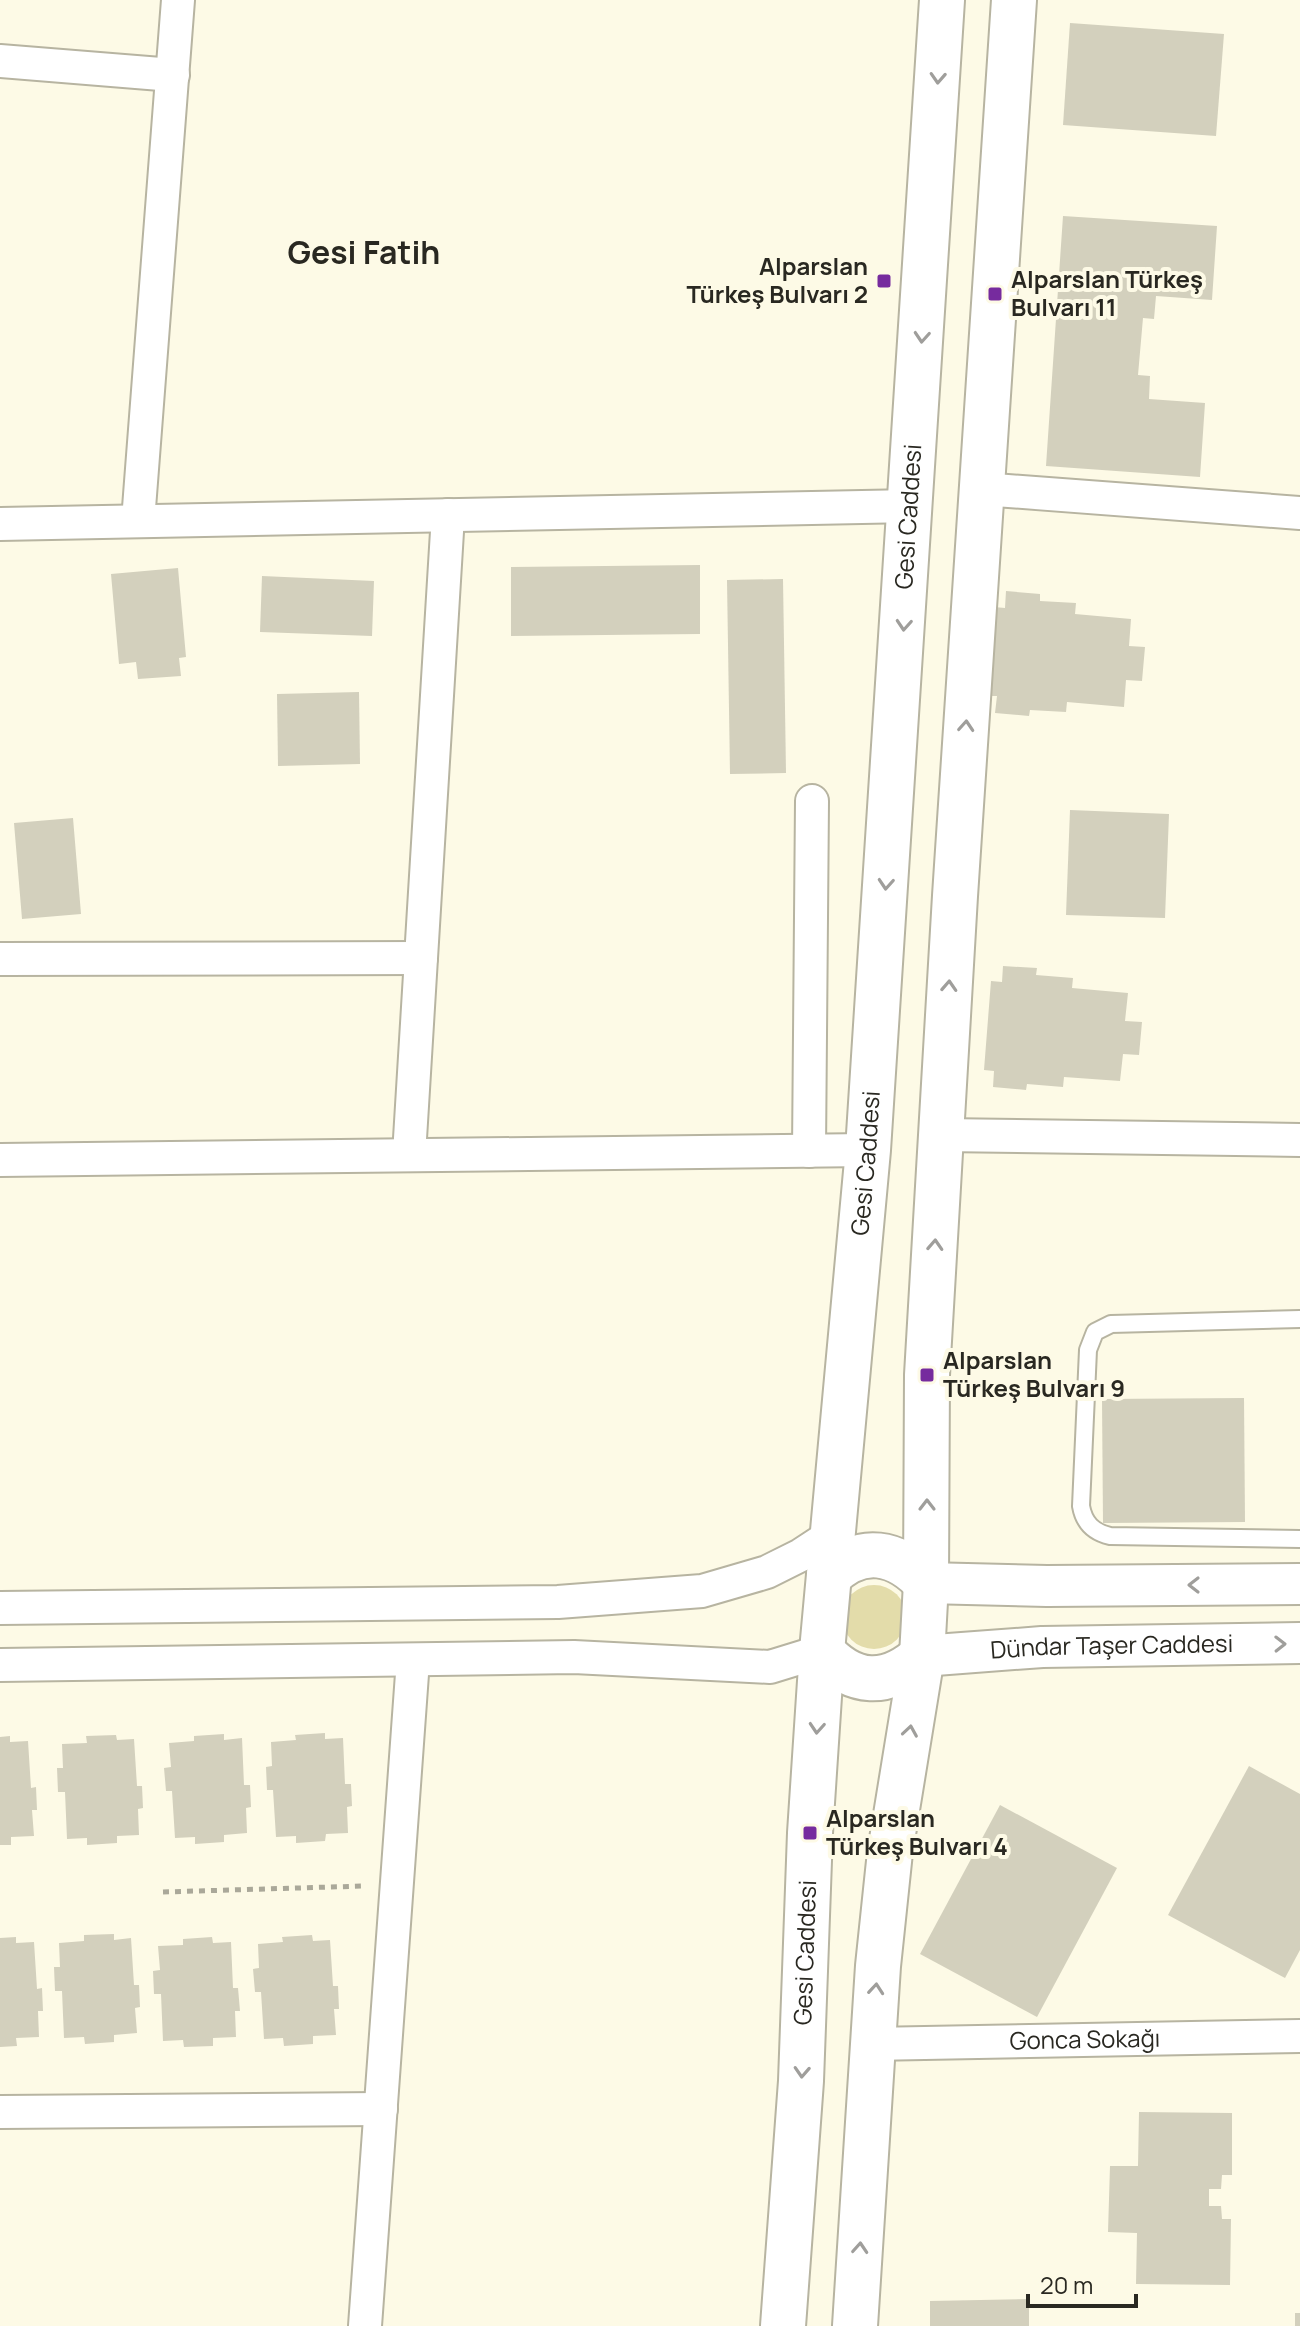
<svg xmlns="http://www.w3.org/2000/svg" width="1300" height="2326" font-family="Manrope,sans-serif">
	<rect width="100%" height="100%" fill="#fdfae6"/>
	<circle fill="#e3dcaa" cx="874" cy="1617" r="32"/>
	<g fill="#d3d0bd">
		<path d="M1070,23L1224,34L1216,136L1063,125Z"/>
		<path d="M1063,216L1217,226L1212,300L1156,296L1154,319L1143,318L1138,375L1150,376L1149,399L1205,403L1200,477L1046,466Z"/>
		<path d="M700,565V634L511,636V567Z"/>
		<path d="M178,568L186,657L179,658L181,676L138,679L136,662L119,664L111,574Z"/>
		<path d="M262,576L374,581L372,636L260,632Z"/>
		<path d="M783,579L786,773L730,774L727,580Z"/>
		<path d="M1006,591L1040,594V601L1076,603L1075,614L1131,619L1129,646L1145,647L1142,681L1126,680L1124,707L1067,702L1066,712L1030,710L1029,716L995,713L997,696H986L994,607L1005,608Z"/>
		<path d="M359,692L360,764L278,766L277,694Z"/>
		<path d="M1070,810L1169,814L1165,918L1066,915Z"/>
		<path d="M73,818L81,914L22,919L14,823Z"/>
		<path d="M1003,966L1037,968L1036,975L1073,978L1072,988L1128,993L1125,1021L1142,1022L1139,1055L1123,1054L1120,1081L1064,1077L1063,1087L1027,1084L1026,1090L993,1087L994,1071L984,1070L991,981L1002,982Z"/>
		<path d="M1244,1398L1245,1522L1103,1523L1102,1399Z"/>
		<path d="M325,1733V1739L343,1738L345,1784H351L352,1806L347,1807L348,1833L326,1834L325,1841L296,1843V1836L276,1837L273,1790H267L266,1767L272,1766L271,1742L296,1740L295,1735Z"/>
		<path d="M224,1734V1740L242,1738L244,1785H250L251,1807L246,1808L247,1833L224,1835V1842L195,1844V1837L175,1838L172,1791H166L164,1768L171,1767L169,1743L194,1741V1736Z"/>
		<path d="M116,1735L117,1740L134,1739L137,1786H142L143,1808L138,1809L139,1835L117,1836V1843L87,1845V1838L67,1839L65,1792H58L57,1768H63L62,1744L87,1743L86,1736Z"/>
		<path d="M10,1736V1742L28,1741L31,1788L36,1787L37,1810H32L34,1836L11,1837V1845H0V1737Z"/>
		<path d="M1249,1766L1300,1794V1950L1285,1978L1168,1915Z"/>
		<path d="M1000,1805L1117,1868L1037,2017L920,1954Z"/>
		<path d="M114,1934V1940L131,1938L134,1985H139L140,2007L135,2008L137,2033L114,2035V2042L85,2044L84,2037L64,2038L62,1991H55L54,1967H60L59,1943L84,1941V1935Z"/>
		<path d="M312,1935L313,1941L330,1940L333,1986H338L339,2009H334L336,2035L313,2036V2044L284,2046L283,2038L264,2039L261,1992H255L253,1969L259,1968L258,1944L283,1942L282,1937Z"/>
		<path d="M16,1937V1943L34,1942L37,1989L42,1988L43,2011H38L39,2037L16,2038L17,2046L0,2047V1938Z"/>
		<path d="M212,1937L213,1943L231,1942L233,1988H238L240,2011H235L236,2037L213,2038V2046L184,2047L183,2040L163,2041L161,1994H154L153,1971L160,1970L158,1946L183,1945V1939Z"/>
		<path d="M1139,2112L1232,2113V2175H1222L1221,2189H1209V2206H1221L1222,2219H1231L1230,2285L1136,2284L1137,2233L1108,2232L1110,2166H1138Z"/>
		<path d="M1029,2299V2326H930V2301Z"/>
		<rect x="1295" y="2313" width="5" height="13"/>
	</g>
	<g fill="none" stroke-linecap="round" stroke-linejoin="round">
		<defs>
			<path id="service" d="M1300,1319L1111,1324L1095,1332L1088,1350L1081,1506C1084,1523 1093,1532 1110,1536L1300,1539"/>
			<g id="minor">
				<path d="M0,61L173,75"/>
				<path d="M982,489L1300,513"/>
				<path d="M138,521L178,0"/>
				<path d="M0,524L912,506"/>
				<path d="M0,959L421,958"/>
				<path d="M941,1135L1300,1140"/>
				<path d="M809,1151L812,801"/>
				<path d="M409,1155L448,515"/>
				<path d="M0,1160L868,1150"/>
				<path d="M0,1608L558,1602L702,1591L767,1572L801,1555L833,1534"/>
				<path d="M0,1665L574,1657L770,1667L822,1651"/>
				<path id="s1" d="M871,2044L1300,2036"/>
				<path d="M0,2112L381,2109"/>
				<path d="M365,2326L413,1660"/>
			</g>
			<g id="tertiary">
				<path d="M926,1583L1047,1586L1300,1584"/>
				<path id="s2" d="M922,1656L1042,1647L1300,1643"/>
			</g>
			<g id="secondary">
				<path d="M829,1576C861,1544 897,1551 926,1583"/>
				<path d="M822,1651C853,1686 887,1687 922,1656"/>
				<path id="s3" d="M783,2326L801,2081L810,1833L822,1651L868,1150L942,0"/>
				<path d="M855,2326L878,1966L890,1852L922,1656L926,1583L927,1375L955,896L1014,0"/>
			</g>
		</defs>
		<use href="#service" stroke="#b7b4a1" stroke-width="20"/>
		<use href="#minor" stroke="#b7b4a1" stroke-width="36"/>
		<use href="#tertiary" stroke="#b7b4a1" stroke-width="44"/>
		<use href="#secondary" stroke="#b7b4a1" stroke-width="48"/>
		<path stroke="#aaa899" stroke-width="5" stroke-dasharray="6 6" stroke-linecap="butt" d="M163,1892L364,1886"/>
		<use href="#service" stroke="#fff" stroke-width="16"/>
		<use href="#minor" stroke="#fff" stroke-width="32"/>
		<use href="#tertiary" stroke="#fff" stroke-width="40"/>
		<use href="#secondary" stroke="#fff" stroke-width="44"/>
	</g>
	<defs><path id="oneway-chevron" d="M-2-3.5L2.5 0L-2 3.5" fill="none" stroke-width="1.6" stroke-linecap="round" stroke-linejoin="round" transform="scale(2)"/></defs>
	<g stroke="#9f9e9b">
		<use href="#oneway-chevron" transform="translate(938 78) rotate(93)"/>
		<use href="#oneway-chevron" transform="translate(922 337) rotate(94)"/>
		<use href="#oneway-chevron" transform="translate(904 625) rotate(94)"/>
		<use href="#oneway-chevron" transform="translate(966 726) rotate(-86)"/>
		<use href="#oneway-chevron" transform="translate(886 884) rotate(94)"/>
		<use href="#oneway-chevron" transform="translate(949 986) rotate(-87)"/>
		<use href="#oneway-chevron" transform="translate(935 1245) rotate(-87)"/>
		<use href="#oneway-chevron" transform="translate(927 1505) rotate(-90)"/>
		<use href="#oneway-chevron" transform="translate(1194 1585) rotate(180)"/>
		<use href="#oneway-chevron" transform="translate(1280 1644) rotate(-1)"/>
		<use href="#oneway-chevron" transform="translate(817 1728) rotate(94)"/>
		<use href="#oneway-chevron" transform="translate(910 1731) rotate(-81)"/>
		<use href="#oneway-chevron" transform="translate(876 1989) rotate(-85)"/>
		<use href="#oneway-chevron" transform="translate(802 2072) rotate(93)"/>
		<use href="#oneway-chevron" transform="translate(860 2248) rotate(-86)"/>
	</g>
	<g fill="#762b9e" stroke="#fdfae6" stroke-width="3">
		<rect x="876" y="273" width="16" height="16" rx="4"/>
		<rect x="987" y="286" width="16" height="16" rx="4"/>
		<rect x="919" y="1367" width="16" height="16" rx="4"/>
		<rect x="802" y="1825" width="16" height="16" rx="4"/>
	</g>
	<g text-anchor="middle" stroke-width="8" stroke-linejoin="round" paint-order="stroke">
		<g font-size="24" font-weight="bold" fill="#292821" stroke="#fdfae6" text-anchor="start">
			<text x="868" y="275" text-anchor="end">Alparslan<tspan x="868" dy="28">Türkeş Bulvarı 2</tspan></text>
			<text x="1011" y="288">Alparslan Türkeş<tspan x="1011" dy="28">Bulvarı 11</tspan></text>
			<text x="943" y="1369">Alparslan<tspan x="943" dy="28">Türkeş Bulvarı 9</tspan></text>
			<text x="826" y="1827">Alparslan<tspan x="826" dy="28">Türkeş Bulvarı 4</tspan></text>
		</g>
		<g font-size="24" fill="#292821" stroke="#fdfae6">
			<text dy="8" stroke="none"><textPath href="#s3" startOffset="1814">Gesi Caddesi</textPath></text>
			<text dy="8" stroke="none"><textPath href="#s3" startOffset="1166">Gesi Caddesi</textPath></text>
			<text dy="8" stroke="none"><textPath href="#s2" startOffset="190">Dündar Taşer Caddesi</textPath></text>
			<text dy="8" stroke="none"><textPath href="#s3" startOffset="374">Gesi Caddesi</textPath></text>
			<text dy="8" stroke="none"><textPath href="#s1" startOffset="214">Gonca Sokağı</textPath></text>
		</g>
		<g font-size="32" font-weight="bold" fill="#292821" stroke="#fdfae6">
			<text x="364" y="264">Gesi Fatih</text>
		</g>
	</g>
	<path d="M1028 2294v12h108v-12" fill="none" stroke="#292821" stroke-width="4"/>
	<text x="1040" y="2294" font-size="24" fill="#292821" stroke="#fdfae6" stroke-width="6" paint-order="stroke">20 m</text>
</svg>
